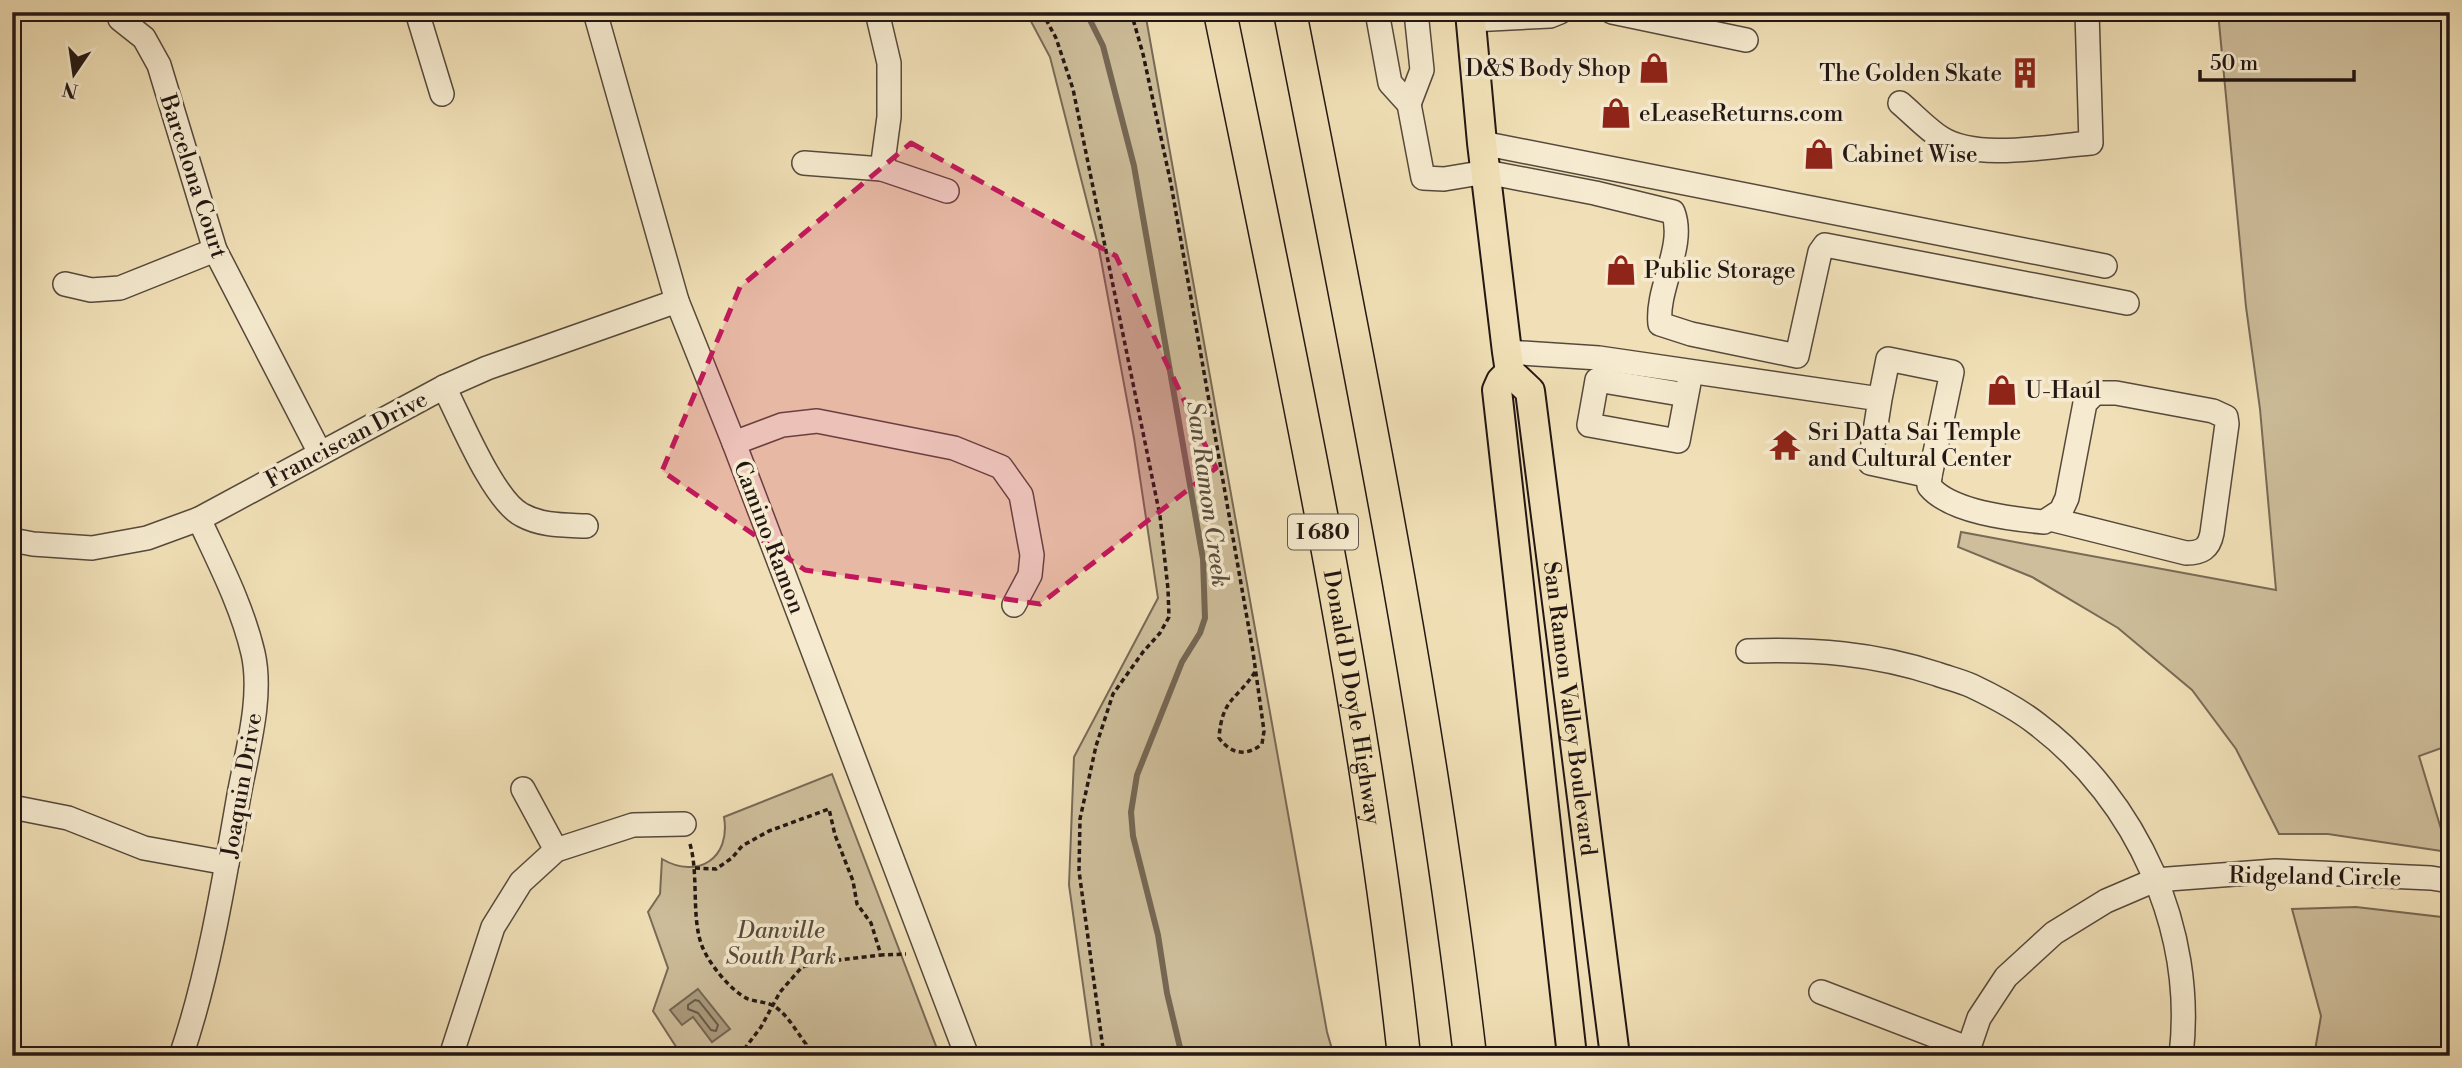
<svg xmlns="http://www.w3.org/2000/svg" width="2462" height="1068" font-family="'Libre Bodoni',serif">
	<rect width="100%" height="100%" fill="#f1e0b7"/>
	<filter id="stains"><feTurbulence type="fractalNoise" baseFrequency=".00286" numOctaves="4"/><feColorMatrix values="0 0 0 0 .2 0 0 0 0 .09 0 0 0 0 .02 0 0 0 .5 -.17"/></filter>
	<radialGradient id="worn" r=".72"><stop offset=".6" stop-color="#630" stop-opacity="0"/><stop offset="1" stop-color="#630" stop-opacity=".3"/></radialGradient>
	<g fill="#cebe9b" stroke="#786a57" stroke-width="2">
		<path d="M1026,12H1145L1327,1032L1334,1056H1093L1069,885L1074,757L1158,598L1134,438L1099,249L1050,57Z"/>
		<path d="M2218,12H2450V745L2419,756L2448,852L2328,834H2279L2236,749L2192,690L2118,628L2032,577L1958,547L1961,532L2276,590L2260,409L2246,307Z"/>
		<path d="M832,774L939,1054L799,1056L769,1053L767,1056H682L653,1011L668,968L648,912L660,894L662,859C698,880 731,858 724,817Z"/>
		<path d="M2356,907L2450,918V1056H2314L2321,1016L2292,909Z"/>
	</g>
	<path fill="#ab9c7f" stroke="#756754" stroke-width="2" d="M698,989L730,1029L712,1042L693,1017L682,1025L670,1010Z"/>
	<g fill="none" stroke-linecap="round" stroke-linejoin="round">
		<path stroke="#675a49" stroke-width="2" d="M695,1000L699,1001L718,1025L716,1031L711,1030L698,1013L688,1009V1005Z"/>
		<path stroke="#756754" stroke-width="6" d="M1086,12L1103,46L1134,166L1203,559L1205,618L1200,633L1182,662L1137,775L1131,812L1133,836L1158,935L1167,993L1182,1056"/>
		<defs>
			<g id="minor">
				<path d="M417,12L442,94"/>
				<path d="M595,12L677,301L734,443L967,1056"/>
				<path d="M877,12L889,63V117L882,169"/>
				<path d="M1377,12L1390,83L1409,104L1423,178L1444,179L1486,172L1595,193L1673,212C1686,246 1656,288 1660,324L1691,334L1797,356L1820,252L1825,245L2127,303"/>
				<path d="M1612,12L1746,40"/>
				<path d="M120,19L144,38L159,65L215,250L320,453"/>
				<path d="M1471,20L1550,16L1560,12"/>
				<path d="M1900,103C1913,114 1927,129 1941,138C1977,161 2049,146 2091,143L2087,12"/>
				<path d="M1409,104L1422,70L1416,12"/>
				<path d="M1482,143L2105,266"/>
				<path d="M804,163L882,169L947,191"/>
				<path d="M65,284L91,290L120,288L215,250"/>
				<path d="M1507,352L1599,358L1880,399L1888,359L1952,372L1930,476L1870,463L1880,399"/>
				<path d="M444,387C460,418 493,500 522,515C542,526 564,525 586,526"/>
				<path d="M1686,395L1597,380L1589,425L1678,441L1691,372"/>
				<path d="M734,443L782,425L817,421L954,448L1001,467L1021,495L1032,555L1030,575L1014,605"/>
				<path d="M1930,476L1929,486C1950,512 2011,519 2044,522L2061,511L2067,498L2085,403L2095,393H2116L2213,411L2226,417L2227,424L2212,533C2209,549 2201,553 2186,553L2050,519"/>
				<path d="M12,540L33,544L92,548L147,538L199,519L444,387L487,368L677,301"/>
				<path d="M1748,651C1815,649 1873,653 1937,674C1948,678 1961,681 1972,686C1993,696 2018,709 2037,724C2137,800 2196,930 2181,1056"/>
				<path d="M523,789L556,850"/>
				<path d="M12,807L68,818L144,848L227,863"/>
				<path d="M1821,992L1967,1048"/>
				<path d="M181,1056C209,974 224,881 239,795C247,751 263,697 253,653C242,606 219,562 199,519"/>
				<path d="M451,1056L493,927L521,882L556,850L633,825L684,824"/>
				<path d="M1966,1056L1979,1018L2006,977L2054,933L2106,901L2155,880L2275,871L2431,878L2450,881"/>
			</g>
			<g id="major">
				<path id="s1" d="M1470,12L1482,143L1507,352L1510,372L1530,391L1615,1056"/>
				<path d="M1510,372L1501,381L1497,390L1572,1056"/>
			</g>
			<g id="highway">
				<path id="s2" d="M1220,12C1291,358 1366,704 1404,1056"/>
				<path d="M1290,12C1358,359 1429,705 1470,1056"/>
			</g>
		</defs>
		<use href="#minor" stroke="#56493c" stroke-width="26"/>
		<use href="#major" stroke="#231713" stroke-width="32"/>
		<use href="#highway" stroke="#231713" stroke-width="35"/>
		<g stroke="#231713" stroke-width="3.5" stroke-dasharray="5 3.5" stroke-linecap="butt">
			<path d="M1042,12L1056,38L1073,89L1160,516L1168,589L1169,617L1160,633L1143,652L1113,694L1096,746L1080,819L1079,871L1104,1056"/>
			<path d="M1131,12L1143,54L1171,184L1253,652L1264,731L1262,744C1246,757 1231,754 1219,738C1222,698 1236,701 1255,672"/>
			<path d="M690,844C699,875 691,918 702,946C709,964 731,991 748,999C757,1002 767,1002 774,1006C788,1015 796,1031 806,1044L804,1056"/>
			<path d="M695,868L716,869L732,858L742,846L769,831L829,809L835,835L853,881L857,904L871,923L881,955L906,954"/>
			<path d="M739,1056L761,1027L780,992L802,967L831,961L881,955"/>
		</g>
		<use href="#minor" stroke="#f6ebd0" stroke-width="23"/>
		<use href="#major" stroke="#f1e0b7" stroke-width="28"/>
		<use href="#highway" stroke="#f1e0b7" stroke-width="32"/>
	</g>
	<path fill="#c2185b" fill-opacity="0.2" stroke="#c2185b" stroke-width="5" stroke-dasharray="14 9" stroke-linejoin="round" d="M911,143L1116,256L1216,468L1040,604L805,570L662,471L740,287Z"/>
	<defs>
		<symbol id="shop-bare" viewBox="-9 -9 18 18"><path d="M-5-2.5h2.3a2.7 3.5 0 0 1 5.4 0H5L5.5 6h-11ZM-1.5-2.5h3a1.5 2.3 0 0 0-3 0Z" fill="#8f2418" stroke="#f6ebd0" stroke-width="2.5" paint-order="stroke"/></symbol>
		<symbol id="building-bare" viewBox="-9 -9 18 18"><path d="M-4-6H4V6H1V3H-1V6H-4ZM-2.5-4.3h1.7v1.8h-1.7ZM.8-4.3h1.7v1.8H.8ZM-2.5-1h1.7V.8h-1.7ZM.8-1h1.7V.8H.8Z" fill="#8f2418" stroke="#f6ebd0" stroke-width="2.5" paint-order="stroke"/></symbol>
		<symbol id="temple-bare" viewBox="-9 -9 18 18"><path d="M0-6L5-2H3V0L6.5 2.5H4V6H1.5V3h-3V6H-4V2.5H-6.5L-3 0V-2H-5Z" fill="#8f2418" stroke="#f6ebd0" stroke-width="2.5" paint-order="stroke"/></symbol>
	</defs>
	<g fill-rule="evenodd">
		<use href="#shop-bare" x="1632" y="46" width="44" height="44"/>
		<use href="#building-bare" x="2003" y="51" width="44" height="44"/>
		<use href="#shop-bare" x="1594" y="91" width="44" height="44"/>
		<use href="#shop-bare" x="1797" y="132" width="44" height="44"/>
		<use href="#shop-bare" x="1599" y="248" width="44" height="44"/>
		<use href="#shop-bare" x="1980" y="368" width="44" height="44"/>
		<use href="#temple-bare" x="1763" y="423" width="44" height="44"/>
	</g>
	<g text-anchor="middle" stroke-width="7" stroke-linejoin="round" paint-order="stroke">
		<rect fill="#f6ebd0" stroke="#62574c" stroke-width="2" x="1288" y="514.5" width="70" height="35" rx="5"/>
		<g font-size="21" font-weight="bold" fill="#231713">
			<text x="1323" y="539">I 680</text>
		</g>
		<g font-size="23" fill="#231713" stroke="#f6ebd0" text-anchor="start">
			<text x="1631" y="76" text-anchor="end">D&amp;S Body Shop</text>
			<text x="2002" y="81" text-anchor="end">The Golden Skate</text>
			<text x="1639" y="121">eLeaseReturns.com</text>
			<text x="1842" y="162">Cabinet Wise</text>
			<text x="1644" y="278">Public Storage</text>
			<text x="2025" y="398">U-Haul</text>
			<text x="1808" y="440">Sri Datta Sai Temple<tspan x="1808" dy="26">and Cultural Center</tspan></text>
		</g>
		<g font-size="23" fill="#231713" stroke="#f6ebd0">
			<text transform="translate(194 176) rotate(72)" y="8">Barcelona Court</text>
			<text transform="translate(346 439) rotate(-28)" y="8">Franciscan Drive</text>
			<text transform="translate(770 537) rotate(69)" y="8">Camino Ramon</text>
			<text dy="8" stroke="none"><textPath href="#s2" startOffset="698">Donald D Doyle Highway</textPath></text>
			<text dy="8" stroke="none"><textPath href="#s1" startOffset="710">San Ramon Valley Boulevard</textPath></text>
			<text transform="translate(241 785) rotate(-80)" y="8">Joaquin Drive</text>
			<text transform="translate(2315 876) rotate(1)" y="8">Ridgeland Circle</text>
		</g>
		<g font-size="23" font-style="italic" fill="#56493c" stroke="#f6ebd0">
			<text x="781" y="938">Danville<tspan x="781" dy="26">South Park</tspan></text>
		</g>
		<g font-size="24" font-style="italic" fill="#594c3e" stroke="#f6ebd0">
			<text transform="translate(1208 494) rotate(82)" y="8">San Ramon Creek</text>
		</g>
	</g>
	<rect width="2462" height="1068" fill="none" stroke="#f1e0b7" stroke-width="42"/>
	<rect x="14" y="14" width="2434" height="1040" fill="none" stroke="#231713" stroke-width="3.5"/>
	<rect x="21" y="21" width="2420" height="1026" fill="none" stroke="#231713" stroke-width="2"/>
	<g transform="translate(74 74) rotate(193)" stroke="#f6ebd0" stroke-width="5" paint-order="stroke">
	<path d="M0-5L12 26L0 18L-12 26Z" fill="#231713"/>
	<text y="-10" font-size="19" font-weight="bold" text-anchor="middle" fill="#231713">N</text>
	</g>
	<path d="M2200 70v10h154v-10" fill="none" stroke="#231713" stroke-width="3.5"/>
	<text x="2210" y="70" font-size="21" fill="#231713" stroke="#f6ebd0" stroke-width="5" paint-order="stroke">50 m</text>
	<rect width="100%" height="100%" filter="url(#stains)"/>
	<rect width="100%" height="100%" fill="url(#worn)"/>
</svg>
